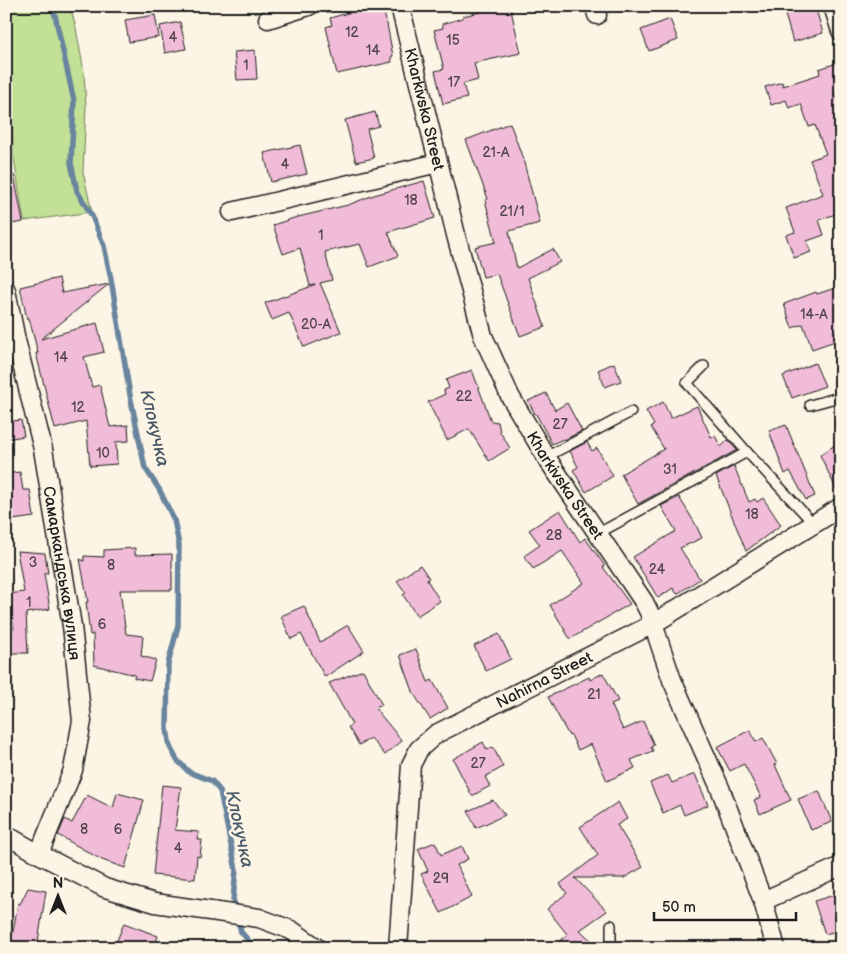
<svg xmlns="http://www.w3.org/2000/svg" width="847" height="954" font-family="'Balsamiq Sans',sans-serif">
	<rect width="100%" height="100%" fill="#fcf5e5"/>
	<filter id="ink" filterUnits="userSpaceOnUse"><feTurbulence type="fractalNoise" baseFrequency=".02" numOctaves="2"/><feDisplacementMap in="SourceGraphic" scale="10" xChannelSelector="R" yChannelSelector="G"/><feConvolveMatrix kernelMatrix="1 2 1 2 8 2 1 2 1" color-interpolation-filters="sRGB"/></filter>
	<g filter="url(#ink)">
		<path fill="#c3e097" stroke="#707e5a" d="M9,6H70L76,28L84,72L86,107L83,172L92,212L24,221L13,153Z"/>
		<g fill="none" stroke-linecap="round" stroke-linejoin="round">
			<path stroke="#68849e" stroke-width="5.5" d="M53,6L74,101L71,163L77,191L92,216L104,246L111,279L130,395L145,468L159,489L174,520L179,545L178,626L168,664L167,729L170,747L177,760L189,772L212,781L220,791L236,870L233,899L241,932L255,948"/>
		</g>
		<g fill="#f0bcd8" stroke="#1c1c1c">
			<path d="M354,6H382L387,24L393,56L391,57L392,62L337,74L326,27L332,25L330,18L355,11Z"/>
			<path d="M488,6H510L521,53L474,63L478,80L463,84L467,98L443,104L435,71L444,69L434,30L443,28L442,24L463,18V16L489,10Z"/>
			<path d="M800,6H815L823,33L793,42L784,11Z"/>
			<path d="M155,15L159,37L129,42L125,20Z"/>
			<path d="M670,19L678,40L649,51L641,30Z"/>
			<path d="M180,22L186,49L165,53L160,26Z"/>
			<path d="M255,50L257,79L237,80L234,52Z"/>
			<path d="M837,63L841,75V92L835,94L841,109V212L819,220L824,235L807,241L811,252L794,258L786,235L795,232L786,208L823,194L810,160L826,154L815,125L809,127L801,104L789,108L786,100L771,105L765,87L782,82L783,86L820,74L819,69Z"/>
			<path d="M375,112L379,126L367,129L374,158L356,162L345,120Z"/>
			<path d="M510,123L523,159L540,223L509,231L517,268L553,249L560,262L528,278L545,327L520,336L497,274L483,277L475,247L496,242L485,200L488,199L466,140Z"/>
			<path d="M300,145L307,174L271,182L264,153Z"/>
			<path d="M14,175L23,222L6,225V176Z"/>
			<path d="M424,181L435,218L388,232L398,256L369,267L360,244L325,252L332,280L320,283L341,332L304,347L289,313L272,320L265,303L315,285L310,286L300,248L283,254L273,225L294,218L348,205L374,195Z"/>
			<path d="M59,278L62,293L109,284L41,339L97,323L104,352L84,357L92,387L100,385L110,427L128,425L129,441L116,442L117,464L90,466L86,421L55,429L36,353H38L29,318L27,319L20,287Z"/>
			<path d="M841,286V330L835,332L838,340L812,349L803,324L792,328L784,304L816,292L817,294Z"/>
			<path d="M614,363L621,381L605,387L598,370Z"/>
			<path d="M815,363L825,386L792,398L783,376Z"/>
			<path d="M472,370L491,421L498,422L500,432L510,448L489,461L469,429L447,440L428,402L445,394L444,390L449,388L446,380Z"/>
			<path d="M546,393L555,410L567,403L582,431L564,440L563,439L552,444L536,414H535L528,401Z"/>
			<path d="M663,402L671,418L697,406L711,437L715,436L721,447L728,440L737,450L638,504L621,474L664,449L651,427L654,425L646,411Z"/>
			<path d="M21,420L24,436L6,439V422Z"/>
			<path d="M786,425L815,496L806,500L790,471L785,474L769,431Z"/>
			<path d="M841,441V496L840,497L820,455Z"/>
			<path d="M587,442L592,451L597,448L613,476L586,492L573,470L578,467L570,451Z"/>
			<path d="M734,466L749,502L755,499L757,502L763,498L781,525L746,551L716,476Z"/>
			<path d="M20,472L23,490H30L34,517L6,521V474Z"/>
			<path d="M679,497L696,525L702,538L680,548L700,579L677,594L673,588L658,598L633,557L676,531L661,506Z"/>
			<path d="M560,510L580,542L585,538L605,566L603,567L630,604L570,639L550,605L584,583L562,551L533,569L524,556L540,545L529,530Z"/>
			<path d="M135,548V555L172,554V590H120L126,634L143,636L141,656L156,660L150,681L134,678L135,675L94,665L93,634L90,635L86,602H88L80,559L84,561V556L104,557V550Z"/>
			<path d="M17,551L45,553L48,573H44L50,609L26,613L28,653H6V635H12V629H14L8,594L24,592Z"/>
			<path d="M420,565L429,578L427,580L440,601L417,616L403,595L406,593L397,581Z"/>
			<path d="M304,606L320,642L348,625L364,651L325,677L301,634L291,639L281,616Z"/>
			<path d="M499,634L511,659L486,671L474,646Z"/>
			<path d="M416,649L428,682L432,680L448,708L430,719L414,694L400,655Z"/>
			<path d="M363,670L382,705L375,708L402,741L385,755L371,738L359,745L348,727L352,724L329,683Z"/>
			<path d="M603,673L618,701L611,704L623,730L643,721L654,745L651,747L653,751L631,760L635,768L607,781L591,744L578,750L571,735L569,736L548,697L589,677L590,680Z"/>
			<path d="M750,730L756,742L763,738L777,764L775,765L791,800L760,814L754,800L761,797L744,764L730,771L717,747Z"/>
			<path d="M483,742L487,750L493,747L503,767L485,777L490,786L472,796L453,759Z"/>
			<path d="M695,774L708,805L684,815L680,805L663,813L650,783L668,775L672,783Z"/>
			<path d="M162,785L181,787L175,830L199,832L198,840H202L200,857L197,856L195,879L153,875Z"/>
			<path d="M819,791L832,822L811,830L798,799Z"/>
			<path d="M117,793L144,800L125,868L102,860L58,835L65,819L72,823L87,795L113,808Z"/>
			<path d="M493,800L505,815L476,828L468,811Z"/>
			<path d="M618,802L627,819L617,825L643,867L624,878H575L607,911L580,930L599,948H554L567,934L547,909L567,893L560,884L598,855L580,827Z"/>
			<path d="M435,842L441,855L462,846L468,859L457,865L472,897L441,913L421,874L428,871L418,849Z"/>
			<path d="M28,888L46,891L37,948H10L18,903L20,904Z"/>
			<path d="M841,893V930L825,934L814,901Z"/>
			<path d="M124,923L158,936L154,948H114Z"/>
		</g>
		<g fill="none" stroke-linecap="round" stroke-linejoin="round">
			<defs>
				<g id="service">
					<path d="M704,366L687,383L747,452"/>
					<path d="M810,405L832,399L841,400"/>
					<path d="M546,457L631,412"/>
					<path d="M597,534L747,452L814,524"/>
					<path d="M611,925V948"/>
				</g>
				<g id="minor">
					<path id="s1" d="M400,6L456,235L483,336L510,396L546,457L644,602L649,612L672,680L720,788L763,901L776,948"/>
					<path d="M595,6L597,15"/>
					<path d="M833,6L841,31"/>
					<path d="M268,19L309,6"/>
					<path d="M232,212L438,163"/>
					<path id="s2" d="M6,290L16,340L43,449L72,626L82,721L73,770L39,854"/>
					<path d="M6,835L39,854L105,888L155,903L259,918L291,930L317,948"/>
					<path d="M763,901L841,866"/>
					<path id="s3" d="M398,948L411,765L419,749L436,734L653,624L841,507"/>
				</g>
			</defs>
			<use href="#service" stroke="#1c1c1c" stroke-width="12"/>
			<use href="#minor" stroke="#1c1c1c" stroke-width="21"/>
			<use href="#service" stroke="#fcf5e5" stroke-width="9"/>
			<use href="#minor" stroke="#fcf5e5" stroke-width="18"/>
		</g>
	</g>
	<g text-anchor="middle" stroke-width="5" stroke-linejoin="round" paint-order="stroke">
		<g font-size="14" fill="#51444b">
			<text x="352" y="37">12</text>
			<text x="173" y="42">4</text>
			<text x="453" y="45">15</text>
			<text x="373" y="55">14</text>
			<text x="246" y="70">1</text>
			<text x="454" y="87">17</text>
			<text x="496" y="157">21-А</text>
			<text x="285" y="169">4</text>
			<text x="411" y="205">18</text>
			<text x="512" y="216">21/1</text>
			<text x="321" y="240">1</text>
			<text x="814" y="319">14-А</text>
			<text x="316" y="329">20-А</text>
			<text x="61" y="362">14</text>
			<text x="464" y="401">22</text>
			<text x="78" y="412">12</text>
			<text x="560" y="429">27</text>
			<text x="103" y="458">10</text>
			<text x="670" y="474">31</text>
			<text x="752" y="519">18</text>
			<text x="554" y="540">28</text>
			<text x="33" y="567">3</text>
			<text x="111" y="570">8</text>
			<text x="657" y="574">24</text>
			<text x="29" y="607">1</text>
			<text x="102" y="629">6</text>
			<text x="594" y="699">21</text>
			<text x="478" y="768">27</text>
			<text x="84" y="834">8</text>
			<text x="118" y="834">6</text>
			<text x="178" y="853">4</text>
			<text x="441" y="883">29</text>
		</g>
		<g font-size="16" fill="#1c1c1c" stroke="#fcf5e5">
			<text dy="6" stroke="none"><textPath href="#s1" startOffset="106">Kharkivska Street</textPath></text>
			<text dy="6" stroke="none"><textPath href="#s1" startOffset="511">Kharkivska Street</textPath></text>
			<text dy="6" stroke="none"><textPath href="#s2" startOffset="289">Самаркандська вулиця</textPath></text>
			<text dy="6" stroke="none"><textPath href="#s3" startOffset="345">Nahirna Street</textPath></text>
		</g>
		<g font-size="18" font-style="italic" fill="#485968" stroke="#fcf5e5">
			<text transform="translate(155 428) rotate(77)" y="6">Клокучка</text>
			<text transform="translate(240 829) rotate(78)" y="6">Клокучка</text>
		</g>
	</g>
	<rect width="847" height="954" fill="none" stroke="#fcf5e5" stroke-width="25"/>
	<rect x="12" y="12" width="822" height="929" fill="none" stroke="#1c1c1c" stroke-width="2" filter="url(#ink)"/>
	<g transform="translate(58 896)" stroke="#fcf5e5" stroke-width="4" paint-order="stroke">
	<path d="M0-4L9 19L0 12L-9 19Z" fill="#1c1c1c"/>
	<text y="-8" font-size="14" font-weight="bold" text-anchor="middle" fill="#1c1c1c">N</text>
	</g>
	<path d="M654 912v8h142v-8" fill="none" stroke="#1c1c1c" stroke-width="2.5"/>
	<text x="662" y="912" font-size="15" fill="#1c1c1c" stroke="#fcf5e5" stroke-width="4" paint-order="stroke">50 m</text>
</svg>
